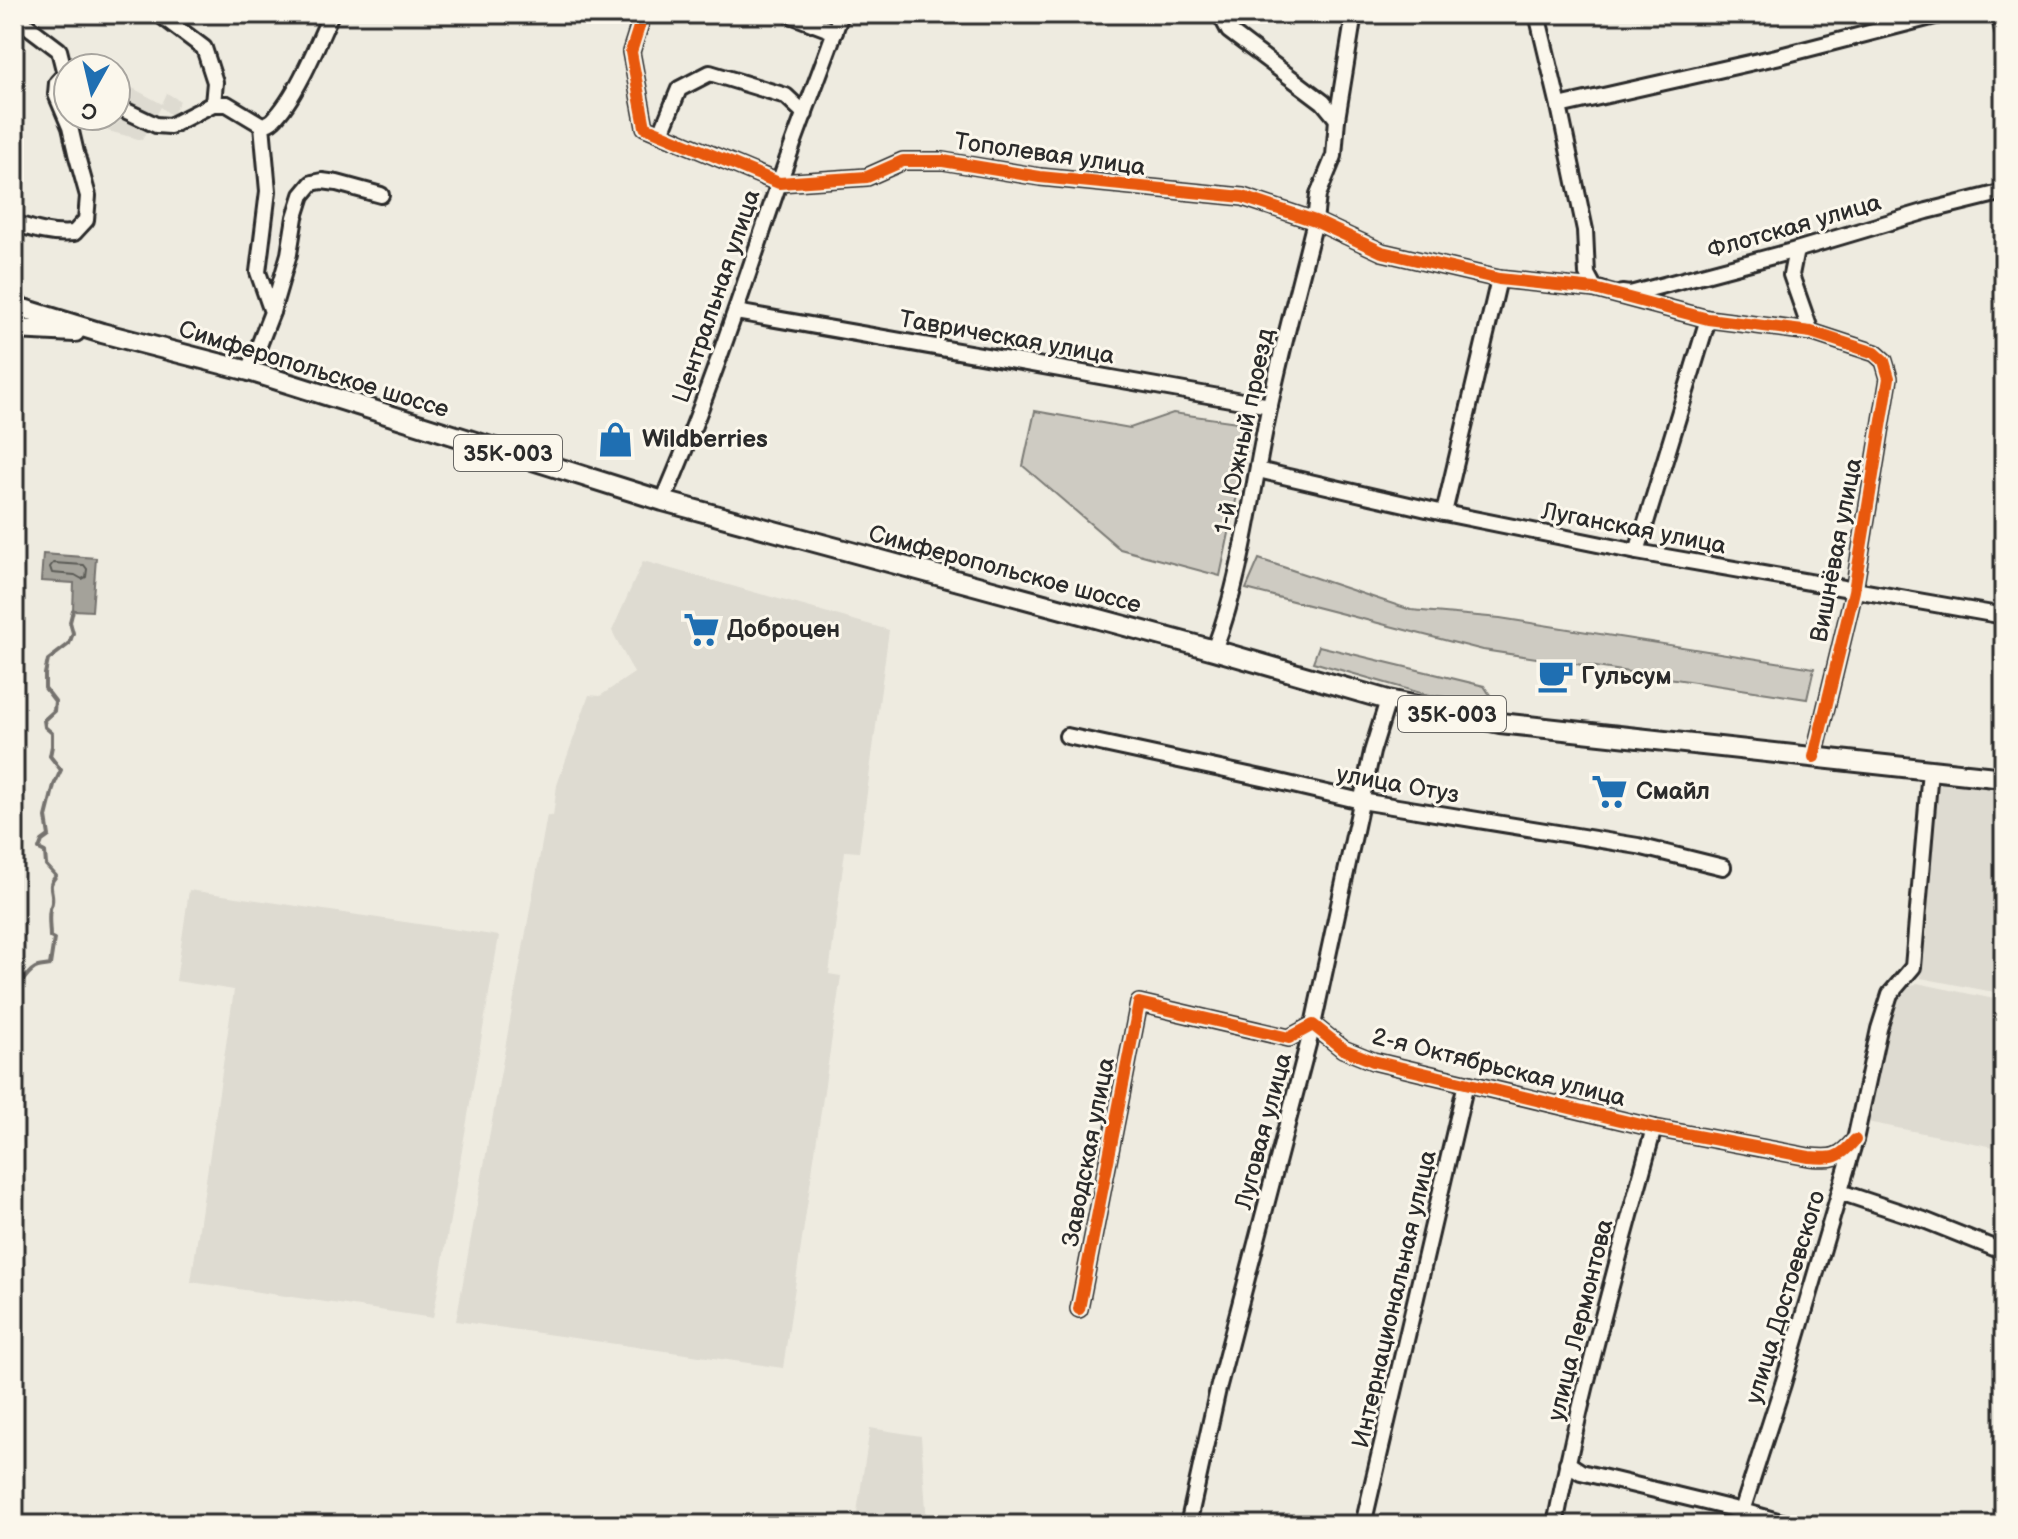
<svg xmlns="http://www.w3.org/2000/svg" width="2018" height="1539" font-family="'Balsamiq Sans',sans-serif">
	<rect width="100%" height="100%" fill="#eeebe0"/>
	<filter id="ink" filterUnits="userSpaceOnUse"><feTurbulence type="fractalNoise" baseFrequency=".0125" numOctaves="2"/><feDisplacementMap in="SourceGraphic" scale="16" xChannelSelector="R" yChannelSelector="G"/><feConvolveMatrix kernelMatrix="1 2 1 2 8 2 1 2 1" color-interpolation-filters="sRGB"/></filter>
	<g filter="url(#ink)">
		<g fill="#dedbd1">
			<path d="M116,79L162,104L167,93L180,101L172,116L161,107L142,140L97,128L83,116H116Z"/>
			<path d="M643,561L889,630L859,852L845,851L829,974L841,976L783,1368L456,1321L547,815L553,816L557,785L589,695L600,696L634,673L612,631Z"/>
			<path d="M1935,777L2004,785V994L1921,978Z"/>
			<path d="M189,890L499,936L433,1318L191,1282L234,990L176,981Z"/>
			<path d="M1917,983L2004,1001V1149L1867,1122L1890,1006L1897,995Z"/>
			<path d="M870,1428L921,1436L927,1525H855Z"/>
		</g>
		<g fill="#cecbc2" stroke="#7c7b76" stroke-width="2">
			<path d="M1035,411L1130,428L1173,413L1252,424L1220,576L1120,549L1023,466Z"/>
			<path d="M1259,559L1411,610L1500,618L1814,668L1807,699L1483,650L1246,589Z"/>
			<path d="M1319,646L1484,686L1496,704L1424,694L1313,662Z"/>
		</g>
		<path fill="#a4a29a" stroke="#74726e" stroke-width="2" d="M43,554L96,558L92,611L73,610L74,583L41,581Z"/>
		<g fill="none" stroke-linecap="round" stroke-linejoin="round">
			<path stroke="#5b5b57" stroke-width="2" d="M53,563L84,565L87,569L86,577L82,579L75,575L52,573L50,567Z"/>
			<path stroke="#74726e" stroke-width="4" d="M14,987C25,983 27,970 38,967C42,966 46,966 50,965L54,939L50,937C50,928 48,917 50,909C50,907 52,905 52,902C54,890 46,887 56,876L46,865L45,852L39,849L42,841L49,836L46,817L54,785L61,770L50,756L52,746V733L45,727L44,720L54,711L55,701L45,688V674L48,660L69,644L73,633L70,622L73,610"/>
			<defs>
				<g id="minor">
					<path d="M159,14L204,48L215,82L213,104"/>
					<path d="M643,14L631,52L645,127L779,183L867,177L903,161H943L1040,177L1243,197L1315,221L1382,252L1499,279L1595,289L1708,319L1811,332L1875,353L1884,361L1889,378L1854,591L1814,757"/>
					<path d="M788,14L835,32"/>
					<path d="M1220,14L1229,31L1323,102L1337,119"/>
					<path d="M1537,14L1559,106L1585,230L1587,274L1595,289L1602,290"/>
					<path d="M1999,14L2004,35"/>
					<path d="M14,25H26L59,50L65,74"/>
					<path d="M116,106L156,125L170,126L213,104H227L262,125"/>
					<path d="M1559,106L1776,57L1943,14"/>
					<path d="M661,133L679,89L710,73L786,96L805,114"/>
					<path d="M14,223C35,230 52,235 74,233L86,220L88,196L76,153L70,127L56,94L57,83L65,74L68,76"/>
					<path d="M1796,250L1791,275L1811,332"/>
					<path d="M1622,293L1630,294L1796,250L1927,211L2004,192"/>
					<path d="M272,312L289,254L295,217L302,195L312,183L322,181L337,183L381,195"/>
					<path d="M736,312L1270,406"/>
					<path d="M249,371L272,312L258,272L268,191L262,125C267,124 270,123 273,120C296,98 318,43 331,14"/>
					<path d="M1258,470L1444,513L1637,552L2004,616"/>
					<path d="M663,501C708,398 742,291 778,186C798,128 821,71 841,14"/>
					<path d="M1444,513L1499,279"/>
					<path d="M1637,552L1708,319"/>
					<path d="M1214,650C1244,572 1252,487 1270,405C1283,343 1300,282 1315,221L1318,195L1334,156L1337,119L1354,14"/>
					<path d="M1067,736L1267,779L1361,801L1638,846L1723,867"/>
					<path d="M1840,1192L1924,1220L2004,1252"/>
					<path d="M1079,1309L1139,1003L1289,1038L1313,1025L1343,1049L1373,1061L1654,1128L1809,1157C1833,1159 1839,1159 1855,1140"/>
					<path d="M1567,1463L1581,1472L1742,1511L1792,1525"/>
					<path d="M1742,1511L1783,1384L1855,1140L1879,1029L1890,994L1913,967L1930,770"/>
					<path d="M1188,1525L1218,1389L1313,1025L1372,752L1388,700"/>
					<path d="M1363,1525L1466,1083"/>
					<path d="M1555,1525C1581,1391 1618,1259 1654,1128"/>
				</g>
				<g id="major">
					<path d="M14,306L102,333L249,371L663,501L1214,650L1388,700L1500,723L2004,778"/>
					<path d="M14,329L75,332"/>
				</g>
			</defs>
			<use href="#minor" stroke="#2b2b2b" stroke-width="20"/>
			<use href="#major" stroke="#2b2b2b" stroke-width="24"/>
			<use href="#minor" stroke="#fbf7ec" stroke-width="14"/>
			<use href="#major" stroke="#fbf7ec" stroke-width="18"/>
			<defs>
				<g id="cycleway">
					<path d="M643,14L631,52L645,127L779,183L867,177L903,161H943L1040,177L1243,197L1315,221L1382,252L1499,279L1595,289L1708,319L1811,332L1875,353L1884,361L1889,378L1854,591L1814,757"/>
					<path d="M1079,1309L1139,1003L1289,1038L1313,1025L1343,1049L1373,1061L1654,1128L1809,1157C1833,1159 1839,1159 1855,1140"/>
				</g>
			</defs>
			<use href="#cycleway" stroke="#fbf7ec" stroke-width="17"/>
			<use href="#cycleway" stroke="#e8590c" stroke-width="12"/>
		</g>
	</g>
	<defs>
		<symbol id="shop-bare" viewBox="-9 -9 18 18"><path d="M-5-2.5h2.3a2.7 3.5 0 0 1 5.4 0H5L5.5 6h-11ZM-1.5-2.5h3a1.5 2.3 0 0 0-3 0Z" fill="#1f6fb2" stroke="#fbf7ec" stroke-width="2.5" paint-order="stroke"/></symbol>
		<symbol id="supermarket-bare" viewBox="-9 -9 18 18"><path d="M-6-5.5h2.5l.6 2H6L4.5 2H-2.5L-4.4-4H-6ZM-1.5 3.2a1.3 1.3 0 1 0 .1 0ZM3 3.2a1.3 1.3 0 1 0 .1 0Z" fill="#1f6fb2" stroke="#fbf7ec" stroke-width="2.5" paint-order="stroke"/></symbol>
		<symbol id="cafe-bare" viewBox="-9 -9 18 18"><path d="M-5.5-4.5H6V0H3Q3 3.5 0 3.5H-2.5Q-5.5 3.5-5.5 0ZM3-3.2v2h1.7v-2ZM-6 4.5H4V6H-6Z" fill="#1f6fb2" stroke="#fbf7ec" stroke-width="2.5" paint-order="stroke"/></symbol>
	</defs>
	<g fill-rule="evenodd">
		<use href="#shop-bare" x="590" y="414" width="51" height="51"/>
		<use href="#supermarket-bare" x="676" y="604" width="51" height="51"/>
		<use href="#cafe-bare" x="1530" y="650" width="51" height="51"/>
		<use href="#supermarket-bare" x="1584" y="766" width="51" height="51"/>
	</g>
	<g text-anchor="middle" stroke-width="6" stroke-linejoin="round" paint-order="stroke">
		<g fill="#fbf7ec" stroke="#696865" stroke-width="2">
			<rect x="454" y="435" width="108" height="36" rx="6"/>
			<rect x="1398" y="696" width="108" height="36" rx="6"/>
		</g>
		<g font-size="22" font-weight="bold" fill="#2b2b2b">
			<text x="508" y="461">35К-003</text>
			<text x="1452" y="722">35К-003</text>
		</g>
		<g font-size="24" fill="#2b2b2b" stroke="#fbf7ec">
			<text transform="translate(1050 154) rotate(8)" y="8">Тополевая улица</text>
			<text transform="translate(1794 226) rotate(-16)" y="8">Флотская улица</text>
			<text transform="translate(716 296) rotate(-71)" y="8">Центральная улица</text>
			<text transform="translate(1007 337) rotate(10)" y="8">Таврическая улица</text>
			<text transform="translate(314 369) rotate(17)" y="8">Симферопольское шоссе</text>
			<text transform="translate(1244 431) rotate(-78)" y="8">1-й Южный проезд</text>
			<text transform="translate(1634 528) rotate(11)" y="8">Луганская улица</text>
			<text transform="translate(1836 550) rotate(-79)" y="8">Вишнёвая улица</text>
			<text transform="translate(1005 569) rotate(15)" y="8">Симферопольское шоссе</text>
			<text transform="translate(1398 784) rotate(10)" y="8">улица Отуз</text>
			<text transform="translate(1499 1067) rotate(14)" y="8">2-я Октябрьская улица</text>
			<text transform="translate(1263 1131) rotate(-75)" y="8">Луговая улица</text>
			<text transform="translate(1088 1152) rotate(-79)" y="8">Заводская улица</text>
			<text transform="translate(1785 1297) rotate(-73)" y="8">улица Достоевского</text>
			<text transform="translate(1394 1299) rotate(-77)" y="8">Интернациональная улица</text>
			<text transform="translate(1580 1320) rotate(-76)" y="8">улица Лермонтова</text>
		</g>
		<g font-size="24" font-weight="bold" fill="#2b2b2b" stroke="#fbf7ec" text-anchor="start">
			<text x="642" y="447">Wildberries</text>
			<text x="727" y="637">Доброцен</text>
			<text x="1581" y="684">Гульсум</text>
			<text x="1636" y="799">Смайл</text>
		</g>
	</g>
	<rect width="2018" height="1539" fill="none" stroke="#fbf7ec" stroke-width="48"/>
	<rect x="24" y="24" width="1970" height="1491" fill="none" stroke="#2b2b2b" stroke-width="3" filter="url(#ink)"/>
	<g transform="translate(92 92) rotate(188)"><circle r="38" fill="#fbf7ec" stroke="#a8a59f" stroke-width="2"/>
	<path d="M0-6L14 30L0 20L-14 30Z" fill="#1f6fb2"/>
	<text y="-12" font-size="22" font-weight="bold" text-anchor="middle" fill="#2b2b2b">С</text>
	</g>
</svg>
